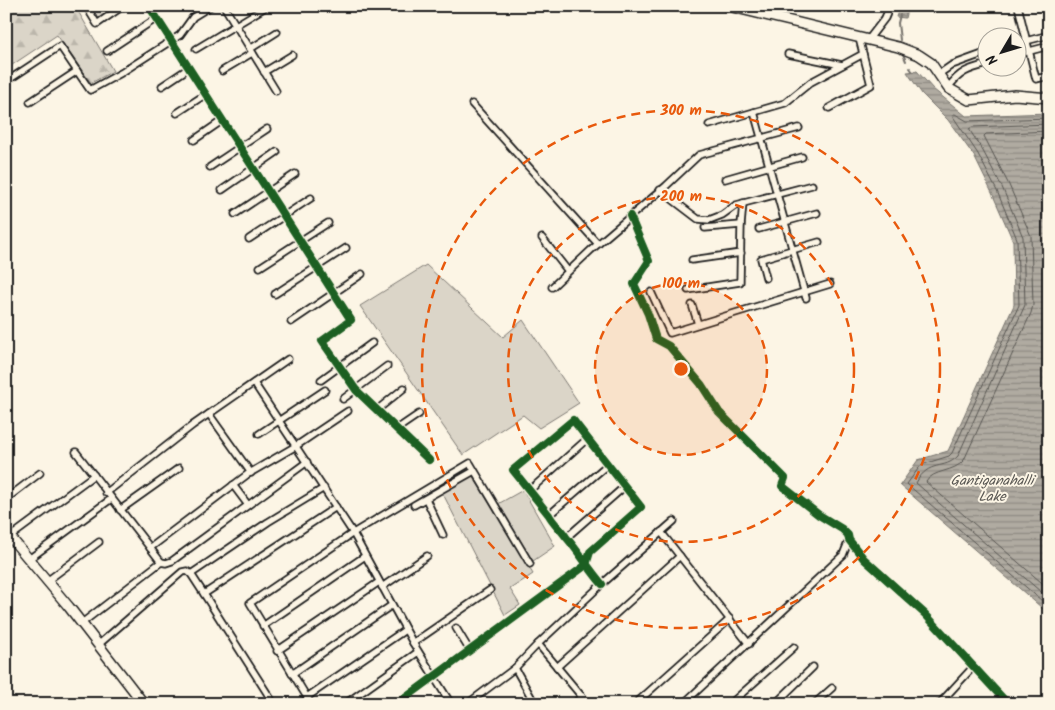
<svg xmlns="http://www.w3.org/2000/svg" width="1055" height="710" font-family="Kalam,sans-serif">
	<defs>
		<pattern id="forest-firs" width="22" height="20" patternUnits="userSpaceOnUse" patternTransform="scale(1.25)"><rect width="22" height="20" fill="#dbd5c8"/><path d="M5 1l3.5 6h-7zM16 11l3.5 6h-7z" fill="#bbb6ab"/></pattern>
		<pattern id="water-rules" width="6" height="5" patternUnits="userSpaceOnUse" patternTransform="scale(1.25)"><rect width="6" height="5" fill="#b0aba1"/><path d="M0 2.5h6" fill="none" stroke="#8e8a82"/></pattern>
	</defs>
	<rect width="100%" height="100%" fill="#fcf5e5"/>
	<filter id="ink" filterUnits="userSpaceOnUse"><feTurbulence type="fractalNoise" baseFrequency=".02" numOctaves="2"/><feDisplacementMap in="SourceGraphic" scale="10" xChannelSelector="R" yChannelSelector="G"/><feConvolveMatrix kernelMatrix="1 2 1 2 8 2 1 2 1" color-interpolation-filters="sRGB"/></filter>
	<g filter="url(#ink)">
		<g fill="#dbd5c8" stroke="#7c7872">
			<path d="M426,265L503,337L523,320L579,403L539,428L523,415L463,455L360,306Z"/>
			<path d="M472,475L533,574L510,589L520,605L505,615L442,492Z"/>
			<path d="M523,490L555,546L533,561L498,504Z"/>
		</g>
		<g fill="url(#forest-firs)" stroke="#7c7872">
			<path d="M6,6H75L113,71L91,83L57,35L6,69Z"/>
			<path d="M90,6H119L100,20Z"/>
		</g>
		<g fill="url(#water-rules)" stroke="#75726c">
			<path d="M900,6H908L905,18L896,17Z"/>
			<path d="M917,71L933,89L966,116L1049,113V614L900,485L918,460L948,451L1014,305L1013,241L992,193L974,156L948,120L922,94L907,72Z"/>
		</g>
		<g fill="none" stroke-linecap="round" stroke-linejoin="round">
			<g stroke="#575551" stroke-width="1">
				<path d="M1049,118L967,121L955,114L952,115L978,154L997,191L1017,239L1019,305L952,453L949,456L921,465L907,484L1049,607"/>
				<path d="M1049,124L972,127L969,129L983,151L1002,187L1023,237L1025,305L958,456C944,471 929,459 916,483L1049,599"/>
				<path d="M1049,131L986,134L984,136L1009,185L1031,236L1033,305L1031,313L964,460C954,473 933,469 926,482L1049,589"/>
			</g>
			<g stroke="#75726c" stroke-width="2">
				<path d="M900,40L898,23L900,15"/>
				<path d="M902,52L906,61"/>
				<path d="M910,68L913,72"/>
			</g>
			<defs>
				<g id="street">
					<path d="M86,6L97,24L123,6"/>
					<path d="M149,6L351,320L322,341L356,390L429,460"/>
					<path d="M224,6L276,91"/>
					<path d="M1018,6L1036,79L1049,76"/>
					<path d="M868,40L885,18L890,6"/>
					<path d="M1018,43L1049,35"/>
					<path d="M196,49L264,8"/>
					<path d="M250,49L277,32"/>
					<path d="M107,51L157,18"/>
					<path d="M788,54L842,65"/>
					<path d="M1018,54L1049,46"/>
					<path d="M222,71L252,53"/>
					<path d="M264,72L292,55"/>
					<path d="M939,74L952,65L988,52"/>
					<path d="M13,77L60,46L90,90L121,73L180,35L193,17L211,6"/>
					<path d="M162,86L189,68"/>
					<path d="M948,88C960,71 969,69 988,64"/>
					<path d="M30,102L77,71"/>
					<path d="M472,104L598,244"/>
					<path d="M829,108L871,85L859,38"/>
					<path d="M754,112L806,298"/>
					<path d="M177,113L206,94"/>
					<path d="M709,125L785,103L811,82L863,54"/>
					<path d="M194,140L223,120"/>
					<path d="M210,167L267,129"/>
					<path d="M725,179L802,157"/>
					<path d="M222,190L277,152"/>
					<path d="M660,190L698,219L709,220L722,215L736,205L812,185"/>
					<path d="M235,214L295,174"/>
					<path d="M630,216L649,261L634,284L648,314L656,339L669,346L701,384L719,412L785,478L782,486L819,515L842,529L848,535L849,540L864,559L925,614L1008,704"/>
					<path d="M705,228L741,225"/>
					<path d="M759,229L817,213"/>
					<path d="M542,238L568,271"/>
					<path d="M249,239L311,198"/>
					<path d="M692,260L741,253"/>
					<path d="M260,267L328,223"/>
					<path d="M766,278L761,259L819,242"/>
					<path d="M552,287L591,250L666,186L699,155L799,128"/>
					<path d="M688,290L740,282L741,225L743,203"/>
					<path d="M651,292L670,333L830,284"/>
					<path d="M275,294L346,248"/>
					<path d="M692,305L698,324"/>
					<path d="M291,322L362,274"/>
					<path d="M321,380L372,343"/>
					<path d="M254,383L353,533L413,643L451,704"/>
					<path d="M343,399L387,366"/>
					<path d="M377,410L404,388"/>
					<path d="M209,414L251,473"/>
					<path d="M397,429L419,414"/>
					<path d="M259,434L325,390"/>
					<path d="M76,452L161,562"/>
					<path d="M233,485L248,505"/>
					<path d="M530,490L587,439"/>
					<path d="M106,493L193,425L288,359"/>
					<path d="M6,499L40,473"/>
					<path d="M426,499L443,535"/>
					<path d="M414,505L474,471"/>
					<path d="M120,510L179,468"/>
					<path d="M549,515L607,465"/>
					<path d="M661,532L749,644"/>
					<path d="M10,537L94,475"/>
					<path d="M567,537L624,487"/>
					<path d="M150,548L248,474L296,446L348,411"/>
					<path d="M29,559L111,499"/>
					<path d="M191,574L268,522L324,488"/>
					<path d="M47,581L99,542"/>
					<path d="M382,587L427,556"/>
					<path d="M204,594L336,507"/>
					<path d="M82,623L161,562L166,563L172,561L307,462"/>
					<path d="M263,626L365,556"/>
					<path d="M456,628L470,651"/>
					<path d="M413,643L490,590"/>
					<path d="M538,644L588,704"/>
					<path d="M98,645L182,572L187,571L191,574L204,594L274,704"/>
					<path d="M277,651L379,582"/>
					<path d="M557,667L680,556"/>
					<path d="M515,668L535,704"/>
					<path d="M292,674L392,605"/>
					<path d="M307,697L405,630"/>
					<path d="M311,704L250,603L353,533L470,463L530,564"/>
					<path d="M345,704L418,652"/>
					<path d="M397,704L586,565L590,552L641,507L573,420L513,470L549,515C553,523 561,529 566,537C579,552 589,569 602,584"/>
					<path d="M467,704L515,668L538,644L602,584L674,521"/>
					<path d="M524,704L532,699"/>
					<path d="M574,704L582,696"/>
					<path d="M635,704L730,619"/>
					<path d="M683,704L843,555L849,540"/>
					<path d="M730,704L794,647"/>
					<path d="M775,704L813,667"/>
					<path d="M814,704L832,688"/>
					<path d="M939,704L974,666"/>
				</g>
				<g id="secondary">
					<path d="M728,6L898,47L919,55L931,63L948,88L969,100L1015,95L1049,98"/>
					<path d="M6,532L69,607L144,704"/>
				</g>
			</defs>
			<use href="#street" stroke="#1c1c1c" stroke-width="9"/>
			<use href="#secondary" stroke="#1c1c1c" stroke-width="12"/>
			<use href="#street" stroke="#fcf5e5" stroke-width="5.5"/>
			<use href="#secondary" stroke="#fcf5e5" stroke-width="9"/>
			<defs>
				<g id="cycleway">
					<path d="M149,6L351,320L322,341L356,390L429,460"/>
					<path d="M630,216L649,261L634,284L648,314L656,339L669,346L701,384L719,412L785,478L782,486L819,515L842,529L848,535L849,540L864,559L925,614L1008,704"/>
					<path d="M397,704L586,565L590,552L641,507L573,420L513,470L549,515C553,523 561,529 566,537C579,552 589,569 602,584"/>
				</g>
			</defs>
			<use href="#cycleway" stroke="#fcf5e5" stroke-width="11"/>
			<use href="#cycleway" stroke="#1b5e20" stroke-width="8"/>
		</g>
	</g>
	<circle cx="681" cy="369" r="86" fill="#e8590c" fill-opacity=".12"/>
	<g fill="none" stroke="#e8590c" stroke-width="2.5" stroke-dasharray="9 6">
		<circle cx="681" cy="369" r="86"/>
		<circle cx="681" cy="369" r="173"/>
		<circle cx="681" cy="369" r="259"/>
	</g>
	<g text-anchor="middle" stroke-width="4" stroke-linejoin="round" paint-order="stroke">
		<g font-size="14" font-style="italic" fill="#575551" stroke="#fcf5e5">
			<text x="992" y="485">Gantiganahalli<tspan x="992" dy="16">Lake</tspan></text>
		</g>
	</g>
	<circle cx="681" cy="369" r="8" fill="#e8590c" stroke="#fcf5e5" stroke-width="2.5"/>
	<g font-size="15" text-anchor="middle" font-weight="bold" fill="#e8590c" stroke="#fcf5e5" stroke-width="4" stroke-linejoin="round" paint-order="stroke">
		<text x="681" y="115">300 m</text>
		<text x="681" y="201">200 m</text>
		<text x="681" y="288">100 m</text>
	</g>
	<rect width="1055" height="710" fill="none" stroke="#fcf5e5" stroke-width="25"/>
	<rect x="12" y="12" width="1030" height="685" fill="none" stroke="#1c1c1c" stroke-width="2" filter="url(#ink)"/>
	<g transform="translate(1002 52) rotate(232)"><circle r="24" fill="#fcf5e5" stroke="#a29e95"/>
	<path d="M0-4L9 19L0 12L-9 19Z" fill="#1c1c1c"/>
	<text y="-8" font-size="14" font-weight="bold" text-anchor="middle" fill="#1c1c1c">N</text>
	</g>
</svg>
